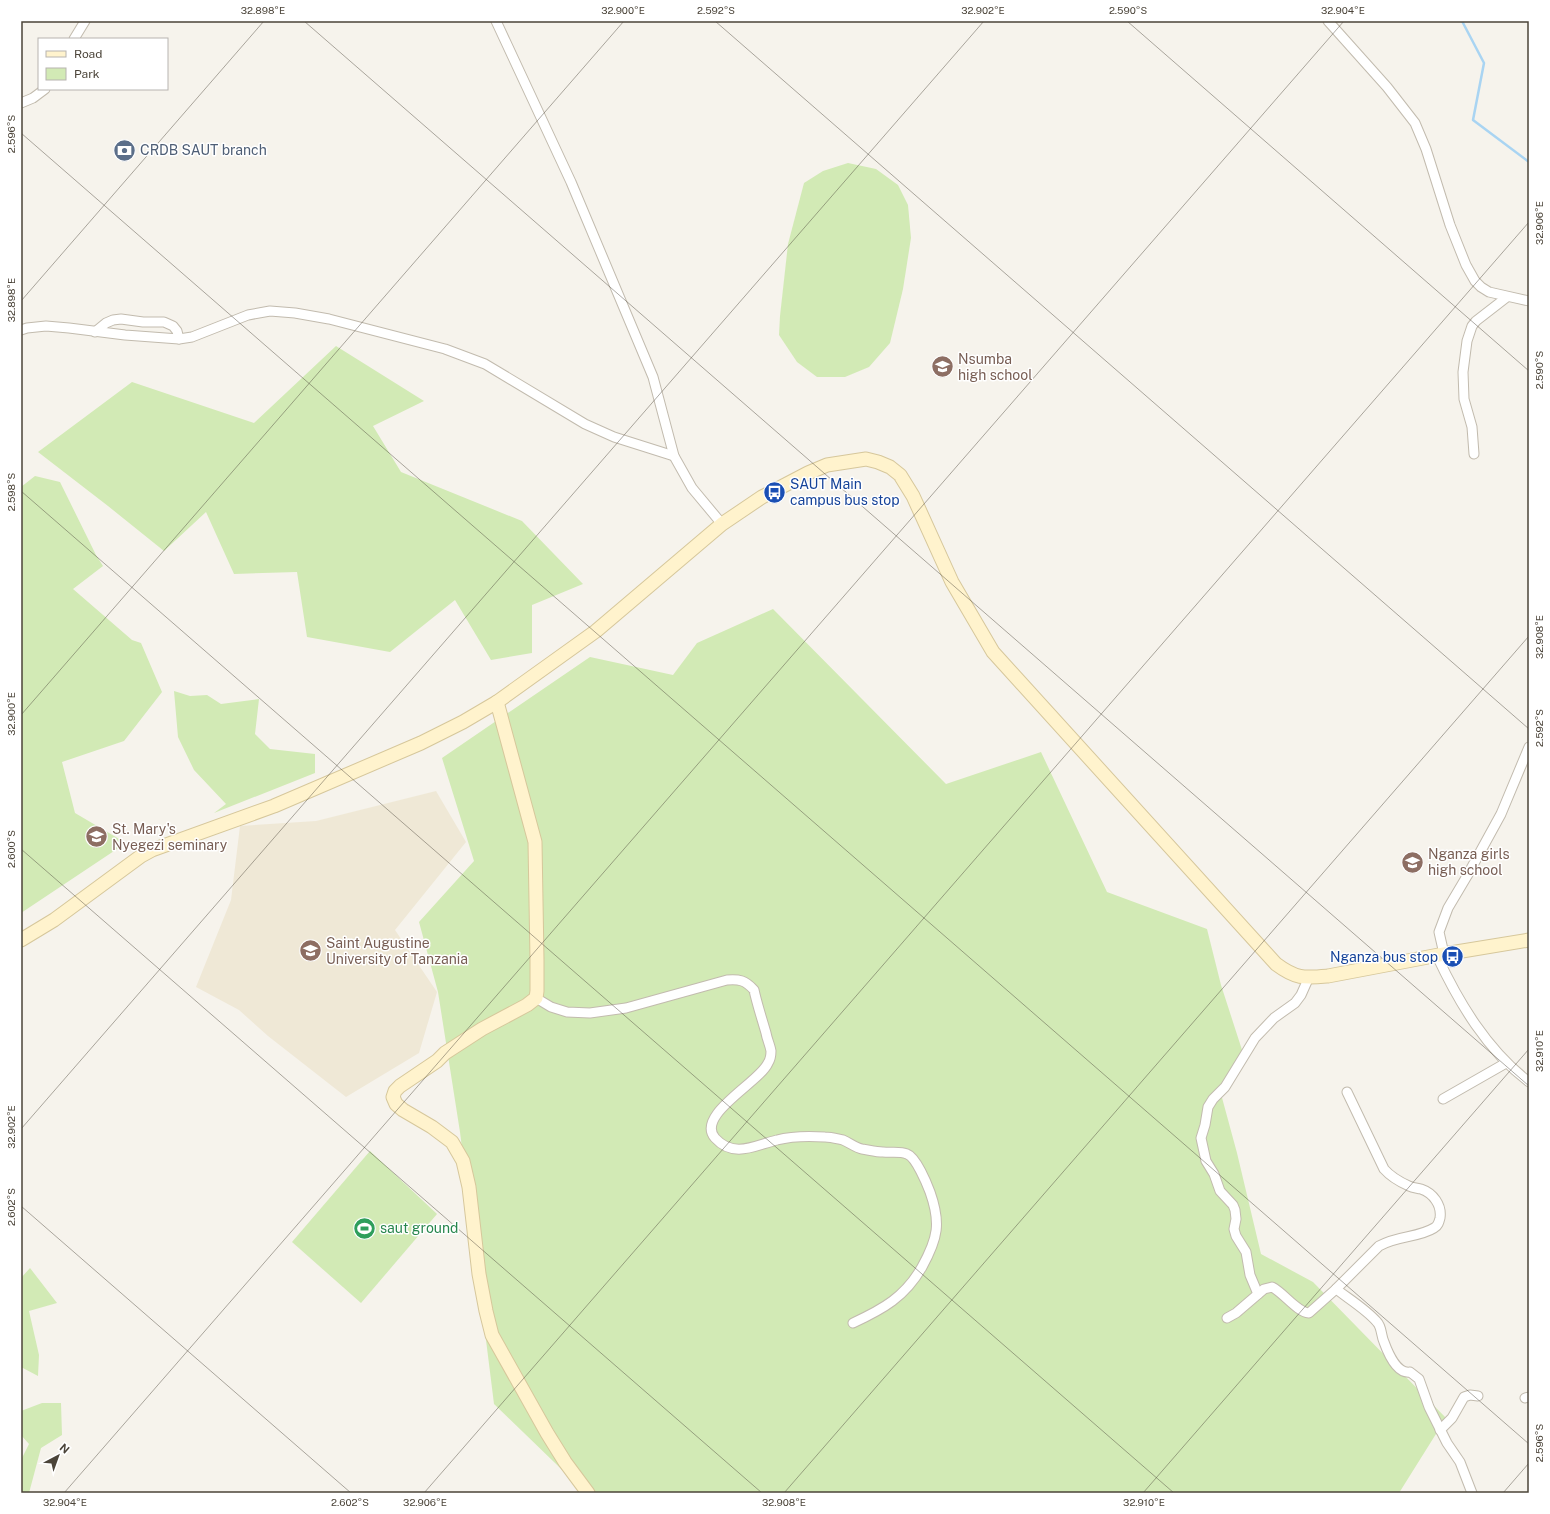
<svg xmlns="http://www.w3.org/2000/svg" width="1550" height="1514" font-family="'Public Sans',sans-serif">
	<rect width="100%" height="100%" fill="#f6f3ec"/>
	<path fill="#efe8d6" d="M436,791L466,842L395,930L437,992L419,1053L346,1097L268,1036L239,1010L196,987L231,900L240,826L316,821Z"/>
	<g fill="#d2eab5">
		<path d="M848,163L876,169L898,185L908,205L911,238L903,289L890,343L869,367L845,377H817L797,362L779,335L780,316L788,244L804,183L823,171Z"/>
		<path d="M336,346L424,401L373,426L401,472L522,521L583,584L532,605V653L491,660L455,600L390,652L307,637L297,572L234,574L206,512L164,551L108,506L38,452L132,382L254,423Z"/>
		<path d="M35,476L60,482L96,555L103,566L73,589L132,640L141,643L162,692L124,741L62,762L75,813L126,843L21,913V487Z"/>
		<path d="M773,609L946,784L1041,752L1107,892L1207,929L1221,985L1243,1053L1221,1094L1237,1153L1261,1254L1313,1282L1446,1418L1399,1493H586L494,1404L460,1132L438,992L419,922L474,861L442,758L590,657L673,675L697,643Z"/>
		<path d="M174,691L190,696L207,695L221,704L259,699L255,734L270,749L315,754V773L214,813L226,804L194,770L178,737Z"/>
		<path d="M370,1151L437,1214L361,1303L292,1242Z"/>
		<path d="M30,1268L57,1303L29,1311L39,1355L38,1376L21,1367V1278Z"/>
		<path d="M42,1403H61L62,1435L41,1448L29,1493H21V1460L29,1444L21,1435V1411Z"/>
	</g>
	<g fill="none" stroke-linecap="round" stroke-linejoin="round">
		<path stroke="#a9d4f2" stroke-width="2.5" d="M1462,21L1484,63L1473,120L1529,162"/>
		<defs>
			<g id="street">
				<path d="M496,21L571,182L653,377L674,456L692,488L722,524"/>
				<path d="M1328,21L1387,87L1415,123L1426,149L1450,225L1466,265L1475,281L1481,287L1489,292L1529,301"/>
				<path d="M74,39L85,21"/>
				<path d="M21,103L33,98L45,89"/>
				<path d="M21,330L27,328L46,326L69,328L125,335L179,339L192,337L248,315L270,311L295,313L329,319L445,349L485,364L585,424L614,437L674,456"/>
				<path d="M95,332L106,323L113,320L121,319L143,322H164L173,326L177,331L179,339"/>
				<path d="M1474,454L1472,427L1464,399L1463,372L1467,341L1472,326L1476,321L1507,297"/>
				<path d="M1444,954L1439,932L1448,908L1467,876L1501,814L1529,747"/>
				<path d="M1437,956C1459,1003 1487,1050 1529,1082"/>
				<path d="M536,998L551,1007L567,1012L590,1013L626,1008L727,980C739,979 745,980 754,990C757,1004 762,1019 766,1033C767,1039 770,1045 771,1051C771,1054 770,1060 768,1063C760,1082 695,1115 715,1138C734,1159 756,1145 777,1140C792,1136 810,1136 825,1137C831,1137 838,1139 843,1140C850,1143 856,1148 862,1149C869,1150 876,1152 883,1152C891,1153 900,1151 907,1154C916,1157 927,1184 930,1192C941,1223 938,1238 922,1267C905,1297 883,1309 853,1323"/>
				<path d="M1443,1099L1506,1063"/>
				<path d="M1336,1289C1349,1299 1367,1310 1377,1322C1382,1327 1381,1336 1384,1342C1388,1353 1397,1374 1410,1372L1419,1379L1429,1407L1447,1443L1460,1462L1472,1493"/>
				<path d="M1258,1294L1250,1275L1246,1252L1236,1236L1234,1229L1236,1219L1235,1210L1233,1205L1220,1191L1214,1174L1206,1161L1201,1138L1205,1125L1208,1107L1213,1099L1225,1087L1255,1038L1274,1018L1295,1003L1301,995L1309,977"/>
				<path d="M1227,1318L1236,1313L1264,1289L1272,1287C1284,1293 1297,1312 1309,1313L1336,1289L1379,1246C1398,1235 1418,1238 1434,1228C1438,1226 1439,1222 1440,1218C1442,1205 1433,1193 1421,1189C1417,1188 1413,1188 1409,1186C1400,1182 1391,1177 1384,1169L1347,1092"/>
				<path d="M1525,1398L1529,1397"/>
				<path d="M1440,1430L1452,1418L1464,1397L1470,1395L1478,1396"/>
			</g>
			<g id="secondary">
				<path d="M497,702L535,842L537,960V991L536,998L527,1005L482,1029L445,1053L437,1061L400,1086L395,1091L393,1097L396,1104L403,1110L432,1127L452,1142L463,1161L469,1187L479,1274L486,1311L492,1335L547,1433L565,1462L588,1493"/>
				<path d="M21,940L54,920L141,856L152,850L274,806L421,743L463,722L497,702L596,631L722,524L762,497L808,473L827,465L866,459L878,462L890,467L900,475L913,496L952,582L993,652L1276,964C1296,979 1304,978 1328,976L1444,954L1529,940"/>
			</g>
		</defs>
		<use href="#street" stroke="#c2bbae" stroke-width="11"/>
		<use href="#secondary" stroke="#d6c79b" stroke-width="15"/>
		<use href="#street" stroke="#fff" stroke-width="9"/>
		<use href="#secondary" stroke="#fff3cd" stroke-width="13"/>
	</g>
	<path fill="none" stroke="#4b4439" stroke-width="1" stroke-opacity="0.45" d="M304,21L1529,1086M715,21L1529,729M1127,21L1529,371M21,133L1529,1444M21,301L264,21M21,491L1174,1493M21,715L624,21M21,849L762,1493M21,1129L984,21M21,1206L351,1493M64,1493L1344,21M424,1493L1529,222M784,1493L1529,636M1143,1493L1529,1049M1503,1493L1529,1463"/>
	<defs>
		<symbol id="bank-disc" viewBox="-11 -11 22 22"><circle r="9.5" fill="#5c6f8a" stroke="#fff"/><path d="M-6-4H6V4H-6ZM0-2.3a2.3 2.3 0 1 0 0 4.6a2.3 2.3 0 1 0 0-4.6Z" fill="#fff"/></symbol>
		<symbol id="school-disc" viewBox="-11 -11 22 22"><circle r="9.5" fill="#8d6e63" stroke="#fff"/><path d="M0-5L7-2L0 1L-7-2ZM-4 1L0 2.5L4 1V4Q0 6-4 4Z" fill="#fff"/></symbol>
		<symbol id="bus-disc" viewBox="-11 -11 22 22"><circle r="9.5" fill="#1a4fb4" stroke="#fff"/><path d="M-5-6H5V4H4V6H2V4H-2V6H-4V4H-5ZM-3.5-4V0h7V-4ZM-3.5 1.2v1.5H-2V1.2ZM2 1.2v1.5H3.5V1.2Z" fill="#fff"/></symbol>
		<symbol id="university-disc" viewBox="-11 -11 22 22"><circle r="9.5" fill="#8d6e63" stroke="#fff"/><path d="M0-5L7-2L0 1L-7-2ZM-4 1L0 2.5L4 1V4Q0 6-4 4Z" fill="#fff"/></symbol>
		<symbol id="stadium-disc" viewBox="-11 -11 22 22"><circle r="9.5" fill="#2e9e5b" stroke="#fff"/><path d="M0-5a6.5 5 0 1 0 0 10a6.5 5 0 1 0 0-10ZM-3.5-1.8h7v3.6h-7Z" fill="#fff"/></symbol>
	</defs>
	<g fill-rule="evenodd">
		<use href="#bank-disc" x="112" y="138" width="25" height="25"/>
		<use href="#school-disc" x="930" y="354" width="25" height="25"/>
		<use href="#bus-disc" x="762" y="480" width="25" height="25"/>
		<use href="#school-disc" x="84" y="824" width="25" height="25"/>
		<use href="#school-disc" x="1400" y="850" width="25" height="25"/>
		<use href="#university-disc" x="298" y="938" width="25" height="25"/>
		<use href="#bus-disc" x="1440" y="944" width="25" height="25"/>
		<use href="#stadium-disc" x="352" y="1216" width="25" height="25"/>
	</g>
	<g text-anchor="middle" stroke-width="3" stroke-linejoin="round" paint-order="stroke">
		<g font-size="14" fill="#4e5e75" stroke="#fff" text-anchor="start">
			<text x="140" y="155">CRDB SAUT branch</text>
		</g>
		<g font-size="14" fill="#785e54" stroke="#fff" text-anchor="start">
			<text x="958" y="364">Nsumba<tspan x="958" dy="16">high school</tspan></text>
			<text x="112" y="834">St. Mary's<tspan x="112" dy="16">Nyegezi seminary</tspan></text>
			<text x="1428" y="859">Nganza girls<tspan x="1428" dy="16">high school</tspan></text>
			<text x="326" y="948">Saint Augustine<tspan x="326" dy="16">University of Tanzania</tspan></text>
		</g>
		<g font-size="14" fill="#164399" stroke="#fff" text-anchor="start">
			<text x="790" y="489">SAUT Main<tspan x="790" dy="16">campus bus stop</tspan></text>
			<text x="1438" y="962" text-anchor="end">Nganza bus stop</text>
		</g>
		<g font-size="14" fill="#27864d" stroke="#fff" text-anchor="start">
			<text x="380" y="1233">saut ground</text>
		</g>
	</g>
	<rect width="1550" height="1514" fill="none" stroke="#ffffff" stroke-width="44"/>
	<rect x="38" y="38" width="130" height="52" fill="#ffffff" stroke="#b7b4b0"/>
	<rect x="46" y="51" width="20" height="6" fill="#fff3cd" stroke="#b7b4b0"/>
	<text x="74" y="58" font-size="12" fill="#4b4439">Road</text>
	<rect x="46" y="68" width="20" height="12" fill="#d2eab5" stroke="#b7b4b0"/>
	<text x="74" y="78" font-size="12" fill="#4b4439">Park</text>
	<g transform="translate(58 1456) rotate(41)" stroke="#ffffff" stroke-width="3" paint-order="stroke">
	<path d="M0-3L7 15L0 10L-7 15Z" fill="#4b4439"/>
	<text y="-6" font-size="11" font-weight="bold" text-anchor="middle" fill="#4b4439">N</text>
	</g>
	<rect x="22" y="22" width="1506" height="1470" fill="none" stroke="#4b4439" stroke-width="1.5"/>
	<g font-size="10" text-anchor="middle" fill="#4b4439">
		<text x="263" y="14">32.898°E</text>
		<text x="623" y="14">32.900°E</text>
		<text x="716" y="14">2.592°S</text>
		<text x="983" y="14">32.902°E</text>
		<text x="1128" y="14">2.590°S</text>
		<text x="1343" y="14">32.904°E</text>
		<text transform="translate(11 134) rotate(-90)" y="4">2.596°S</text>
		<text transform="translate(1539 223) rotate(-90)" y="4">32.906°E</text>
		<text transform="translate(11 300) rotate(-90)" y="4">32.898°E</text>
		<text transform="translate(1539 370) rotate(-90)" y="4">2.590°S</text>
		<text transform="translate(11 492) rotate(-90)" y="4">2.598°S</text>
		<text transform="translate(1539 637) rotate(-90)" y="4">32.908°E</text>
		<text transform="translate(11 714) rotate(-90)" y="4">32.900°E</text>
		<text transform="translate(1539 728) rotate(-90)" y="4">2.592°S</text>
		<text transform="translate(11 849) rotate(-90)" y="4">2.600°S</text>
		<text transform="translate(1539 1051) rotate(-90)" y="4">32.910°E</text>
		<text transform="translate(11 1127) rotate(-90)" y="4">32.902°E</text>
		<text transform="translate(11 1207) rotate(-90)" y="4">2.602°S</text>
		<text transform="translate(1539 1443) rotate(-90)" y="4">2.596°S</text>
		<text x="65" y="1506">32.904°E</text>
		<text x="350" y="1506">2.602°S</text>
		<text x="425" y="1506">32.906°E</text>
		<text x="784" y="1506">32.908°E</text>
		<text x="1144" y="1506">32.910°E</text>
	</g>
</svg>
